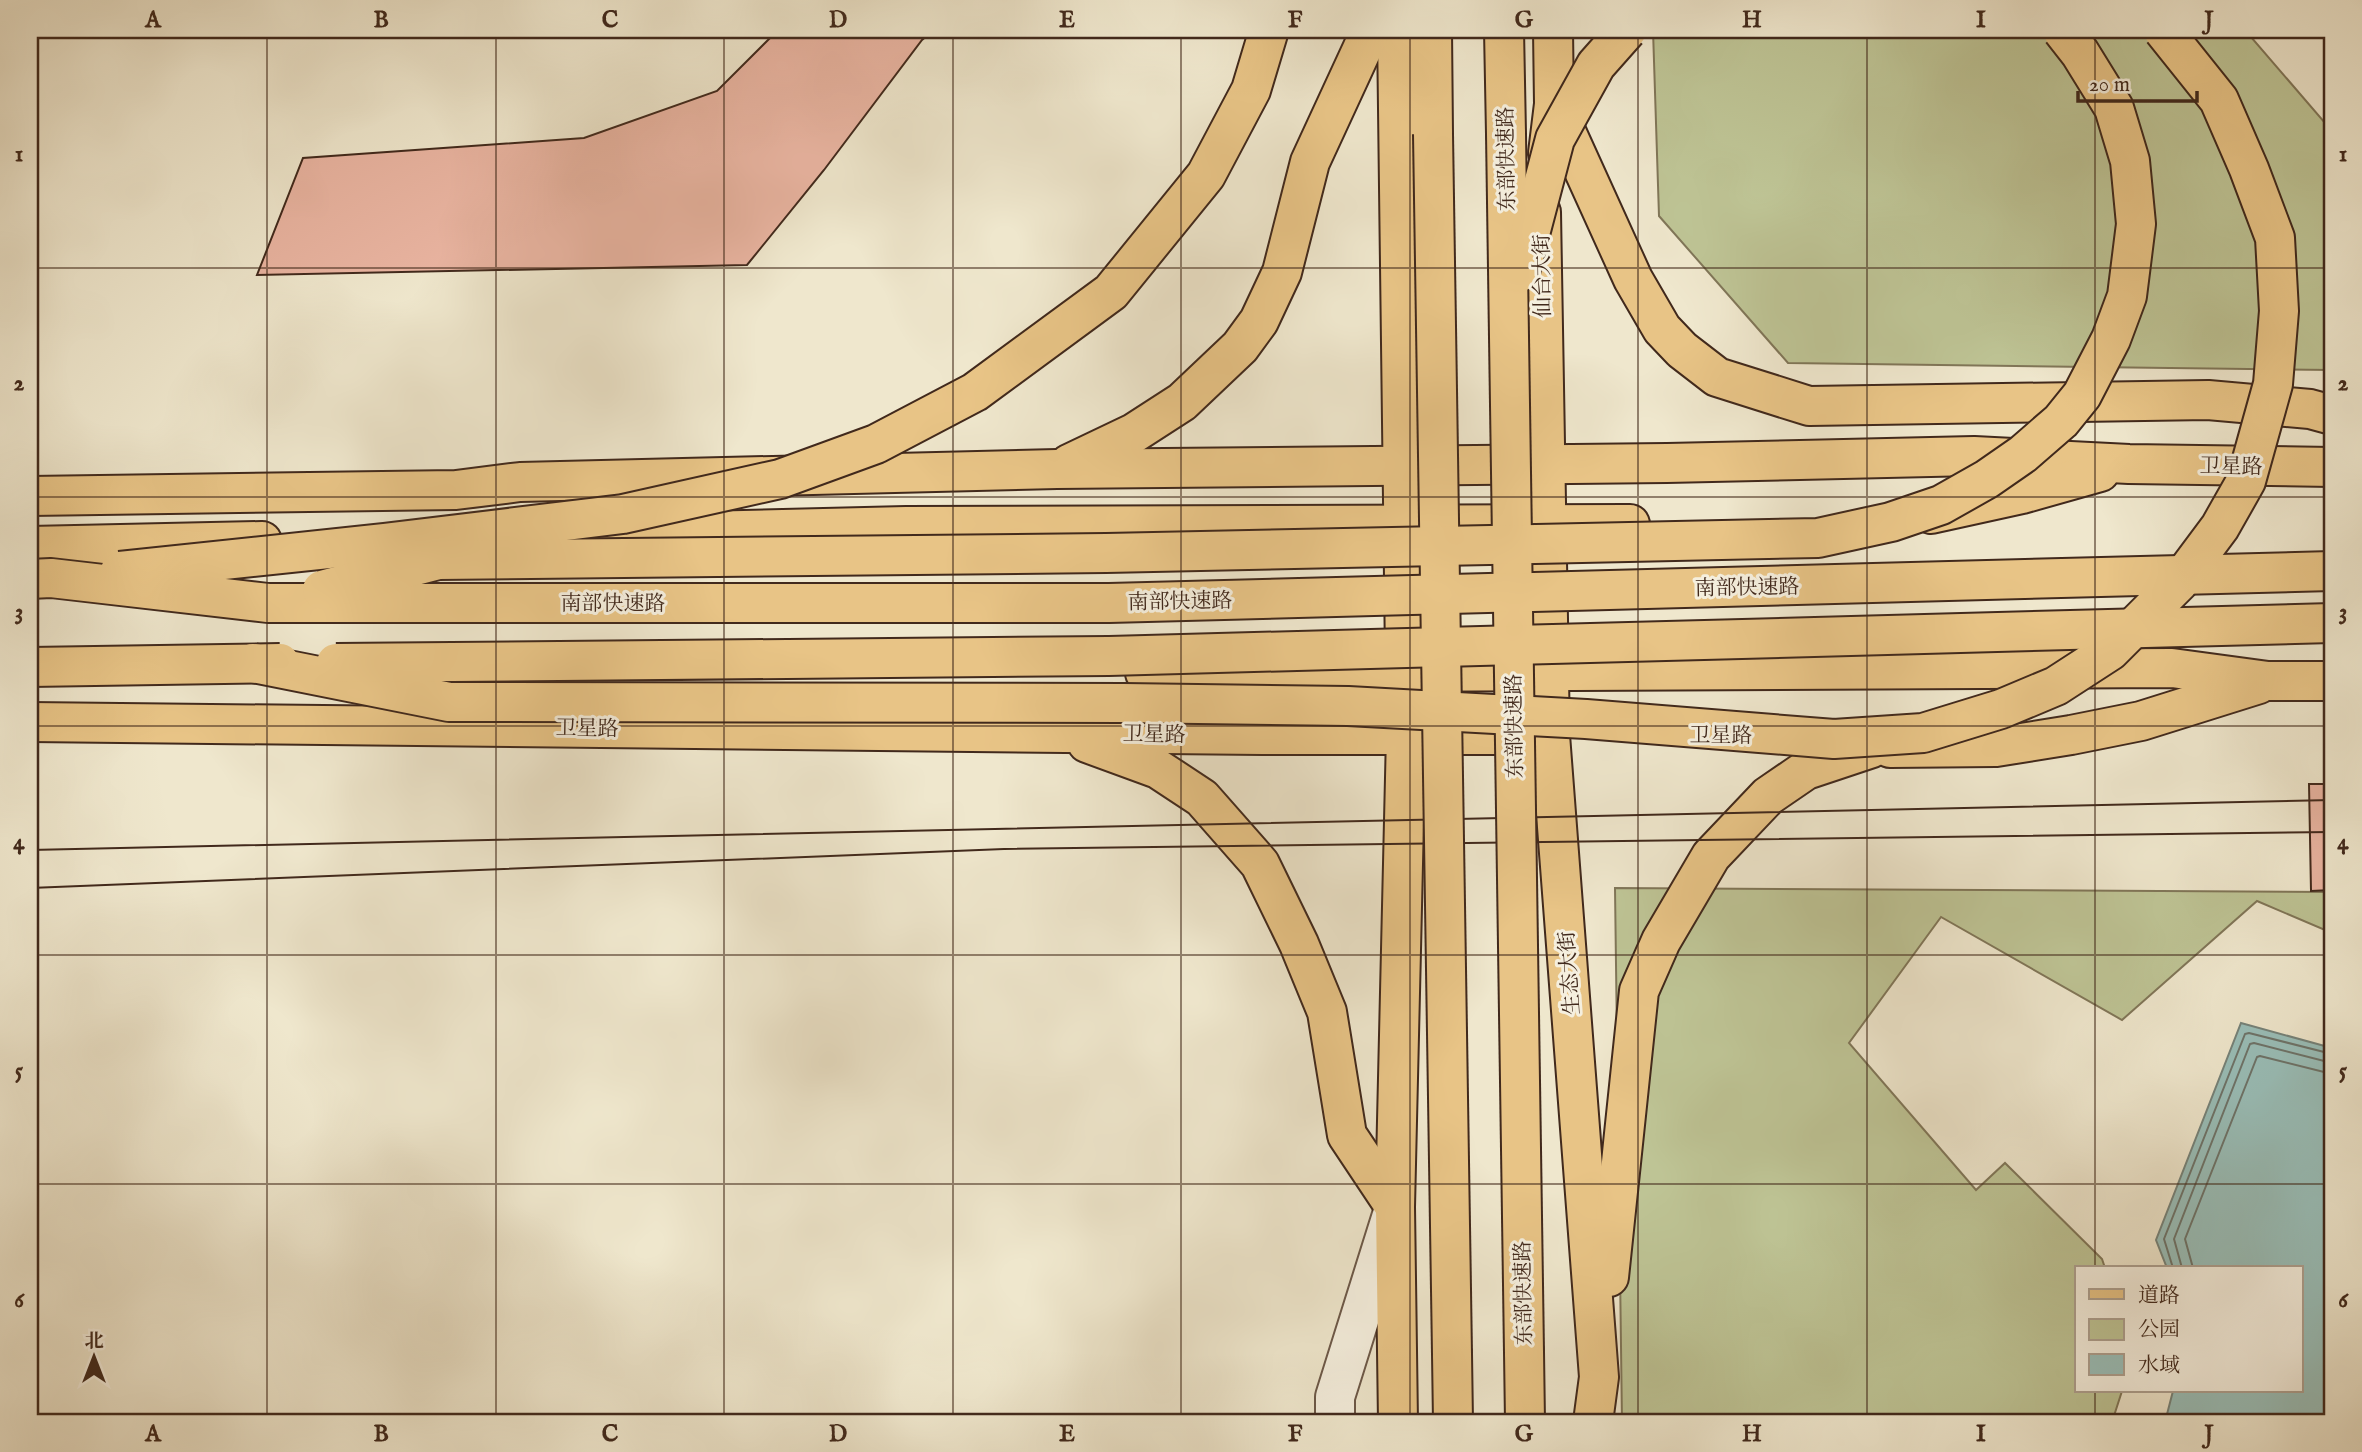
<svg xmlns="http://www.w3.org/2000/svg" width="2362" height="1452" font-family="'IM FELL English','Noto Serif SC',serif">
	<rect width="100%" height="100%" fill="#efe7cd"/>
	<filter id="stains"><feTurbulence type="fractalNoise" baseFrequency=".00286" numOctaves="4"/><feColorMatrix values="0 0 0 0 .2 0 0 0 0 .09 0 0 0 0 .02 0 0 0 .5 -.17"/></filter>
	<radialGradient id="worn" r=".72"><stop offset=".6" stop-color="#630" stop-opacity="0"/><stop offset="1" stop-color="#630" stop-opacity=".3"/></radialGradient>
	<g fill="#bec495" stroke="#807658" stroke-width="2">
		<path d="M1653,30H2245L2332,131V370L1788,363L1659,216Z"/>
		<path d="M1615,888L2332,892V933L2257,901L2122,1020L1941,917L1849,1043L1976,1190L2005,1163L2102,1259L2105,1268H2077V1391H2122L2112,1422H1622Z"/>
	</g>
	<path fill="#9abfb9" stroke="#76837a" stroke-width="2" d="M2241,1023L2332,1048V1422H2165L2173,1391H2301V1268H2167L2156,1240Z"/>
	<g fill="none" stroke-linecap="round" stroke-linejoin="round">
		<g stroke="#6e746a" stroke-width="2">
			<path d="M2173,1268L2164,1239L2245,1034L2249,1033L2332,1054"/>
			<path d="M2182,1268L2174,1239L2250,1044L2254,1043L2332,1063"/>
			<path d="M2193,1268L2185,1239L2257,1057L2260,1056L2332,1074"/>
		</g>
	</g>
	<g fill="#e9b4a1" stroke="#41291c" stroke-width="2">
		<path d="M778,30H934L922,40L824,170L747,265L257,275L303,158L584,138L717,91Z"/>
		<path d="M2309,784H2332V890L2311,891Z"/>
	</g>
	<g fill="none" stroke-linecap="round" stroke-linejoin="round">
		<defs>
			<path id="minor" d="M1335,1422V1397L1392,1215"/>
			<g id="major">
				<path d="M1397,30L1406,735L1395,1207L1398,1422"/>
				<path d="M1554,105L1633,279L1662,329L1682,350L1717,377L1809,406L2208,400L2310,409L2332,415"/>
				<path d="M1548,153L1554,104L1553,30"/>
				<path d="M1541,212L1550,735L1599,1377L1593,1422"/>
				<path d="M1069,464L1134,433L1182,402L1240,347L1259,321L1282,272L1310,162L1371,30"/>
				<path d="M30,496L456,490L520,482L1057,469L1667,463L1974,456L2129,464L2332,467"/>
				<path d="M1931,514L2022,494L2100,472"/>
				<path d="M577,534L906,526L1630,524"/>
				<path d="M30,546L262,541"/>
				<path d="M1145,673L2172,668L2268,681H2332"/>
				<path d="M30,722L1262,735H1547"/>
				<path d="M1087,743L1158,769L1202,798L1260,864L1299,944L1327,1012L1347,1135L1395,1207"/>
				<path d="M1890,748L1996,747L2071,735L2141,721L2259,684"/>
				<path d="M1609,1277L1639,991L1661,941L1711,856L1768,796L1806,770L1872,748"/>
			</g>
			<g id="highway">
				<path d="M1432,30L1433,134"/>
				<path d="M1504,30L1506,134"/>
				<path d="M1524,1352L1525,1422"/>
				<path d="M1452,1354L1453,1422"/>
			</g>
		</defs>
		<use href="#minor" stroke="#6c5848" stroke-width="42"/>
		<use href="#major" stroke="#41291c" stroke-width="42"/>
		<use href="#highway" stroke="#41291c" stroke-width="42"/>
		<use href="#minor" stroke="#f5efde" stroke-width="38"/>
		<use href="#major" stroke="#e8c486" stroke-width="38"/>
		<use href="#highway" stroke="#e8c486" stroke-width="38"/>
		<g stroke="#41291c" stroke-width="2">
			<path d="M30,850L2332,800"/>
			<path d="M30,888L1004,849L2332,832"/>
		</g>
		<defs>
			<g id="highway-bridge">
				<path d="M1433,134L1452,1354"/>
				<path d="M1506,134L1524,1352"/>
				<path d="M1520,272L1555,139L1596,65L1627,30"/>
				<path d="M120,571L385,543L623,514L780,479L876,444L975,392L1111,292L1206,175L1251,90L1269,30"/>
				<path d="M30,579L51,578L268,603H1109L2332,571"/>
				<path d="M322,590L438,560L1106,553L1818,538L1891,522L1941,505L1987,479L2023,454L2061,421L2082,395L2111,339L2127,296L2136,224L2130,161L2114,108L2080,53L2062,30"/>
				<path d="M253,663L449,702L1124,703L1348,706L1586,719L1834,739L1923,733L2001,709L2056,686L2110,651L2179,582L2220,527L2246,481L2273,384L2279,311L2275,238L2249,169L2219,100L2163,30"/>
				<path d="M336,663L1109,656L2332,623"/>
				<path d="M30,667L280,663"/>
			</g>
		</defs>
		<use href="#highway-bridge" stroke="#41291c" stroke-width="42" stroke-linecap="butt"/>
		<use href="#highway-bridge" stroke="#e8c486" stroke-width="38"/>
	</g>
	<path fill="none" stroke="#41291c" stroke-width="2" stroke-opacity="0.55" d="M267,30V1422M496,30V1422M724,30V1422M953,30V1422M1181,30V1422M1410,30V1422M1638,30V1422M1867,30V1422M2095,30V1268M30,268H2332M30,497H2332M30,726H2332M30,955H2332M30,1184H2332M2095,1391V1422"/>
	<g text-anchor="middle" stroke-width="6" stroke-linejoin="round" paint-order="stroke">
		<g font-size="21" fill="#41291c" stroke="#f5efde">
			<text transform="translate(1506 159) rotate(-91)" y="7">东部快速路</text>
			<text transform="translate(1542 276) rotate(-91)" y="7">仙台大街</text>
			<text transform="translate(2231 466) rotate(1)" y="7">卫星路</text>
			<text transform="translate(1747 587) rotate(-1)" y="7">南部快速路</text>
			<text transform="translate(1180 601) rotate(-1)" y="7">南部快速路</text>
			<text x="613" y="610">南部快速路</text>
			<text transform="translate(1514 726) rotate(-91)" y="7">东部快速路</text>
			<text transform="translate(587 728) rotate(1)" y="7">卫星路</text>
			<text transform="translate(1154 734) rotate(1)" y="7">卫星路</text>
			<text x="1721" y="742">卫星路</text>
			<text transform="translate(1569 973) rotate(-94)" y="7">生态大街</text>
			<text transform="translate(1523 1293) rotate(-91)" y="7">东部快速路</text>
		</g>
	</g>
	<rect width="2362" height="1452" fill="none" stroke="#efe7cd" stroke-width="77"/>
	<rect x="2075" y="1266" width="228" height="126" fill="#f5efde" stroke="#ada090" stroke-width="2"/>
	<rect x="2089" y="1289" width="35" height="10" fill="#e8c486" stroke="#ada090" stroke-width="2"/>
	<text x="2138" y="1302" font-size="21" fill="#41291c">道路</text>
	<rect x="2089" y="1319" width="35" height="21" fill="#bec495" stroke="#ada090" stroke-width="2"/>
	<text x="2138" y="1336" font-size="21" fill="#41291c">公园</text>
	<rect x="2089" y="1354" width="35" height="21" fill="#9abfb9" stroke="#ada090" stroke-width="2"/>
	<text x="2138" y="1372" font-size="21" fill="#41291c">水域</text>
	<g transform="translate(94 1357)" stroke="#f5efde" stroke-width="5" paint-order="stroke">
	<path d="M0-5L12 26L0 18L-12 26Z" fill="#41291c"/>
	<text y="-10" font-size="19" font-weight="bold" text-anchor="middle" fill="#41291c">北</text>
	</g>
	<path d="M2078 91v10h119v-10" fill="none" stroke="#41291c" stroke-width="3.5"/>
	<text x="2089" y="91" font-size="21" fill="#41291c" stroke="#f5efde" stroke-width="5" paint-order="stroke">20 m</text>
	<rect x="38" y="38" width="2286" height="1376" fill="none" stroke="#41291c" stroke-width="2.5"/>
	<g font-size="23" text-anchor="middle" font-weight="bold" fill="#41291c">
		<text x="153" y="27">A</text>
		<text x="381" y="27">B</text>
		<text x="610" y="27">C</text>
		<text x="838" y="27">D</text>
		<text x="1067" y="27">E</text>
		<text x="1295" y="27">F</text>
		<text x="1524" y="27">G</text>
		<text x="1752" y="27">H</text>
		<text x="1981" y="27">I</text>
		<text x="2209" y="27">J</text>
		<text x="19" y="161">1</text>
		<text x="2343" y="161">1</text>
		<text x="19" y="390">2</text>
		<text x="2343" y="390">2</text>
		<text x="19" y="619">3</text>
		<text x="2343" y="619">3</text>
		<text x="19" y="849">4</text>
		<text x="2343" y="849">4</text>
		<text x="19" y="1078">5</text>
		<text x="2343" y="1078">5</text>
		<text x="19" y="1307">6</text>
		<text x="2343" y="1307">6</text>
		<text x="153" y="1441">A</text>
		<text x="381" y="1441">B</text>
		<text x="610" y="1441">C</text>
		<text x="838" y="1441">D</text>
		<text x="1067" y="1441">E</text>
		<text x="1295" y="1441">F</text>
		<text x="1524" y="1441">G</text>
		<text x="1752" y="1441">H</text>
		<text x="1981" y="1441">I</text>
		<text x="2209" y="1441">J</text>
	</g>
	<rect width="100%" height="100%" filter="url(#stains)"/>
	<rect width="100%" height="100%" fill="url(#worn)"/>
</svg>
